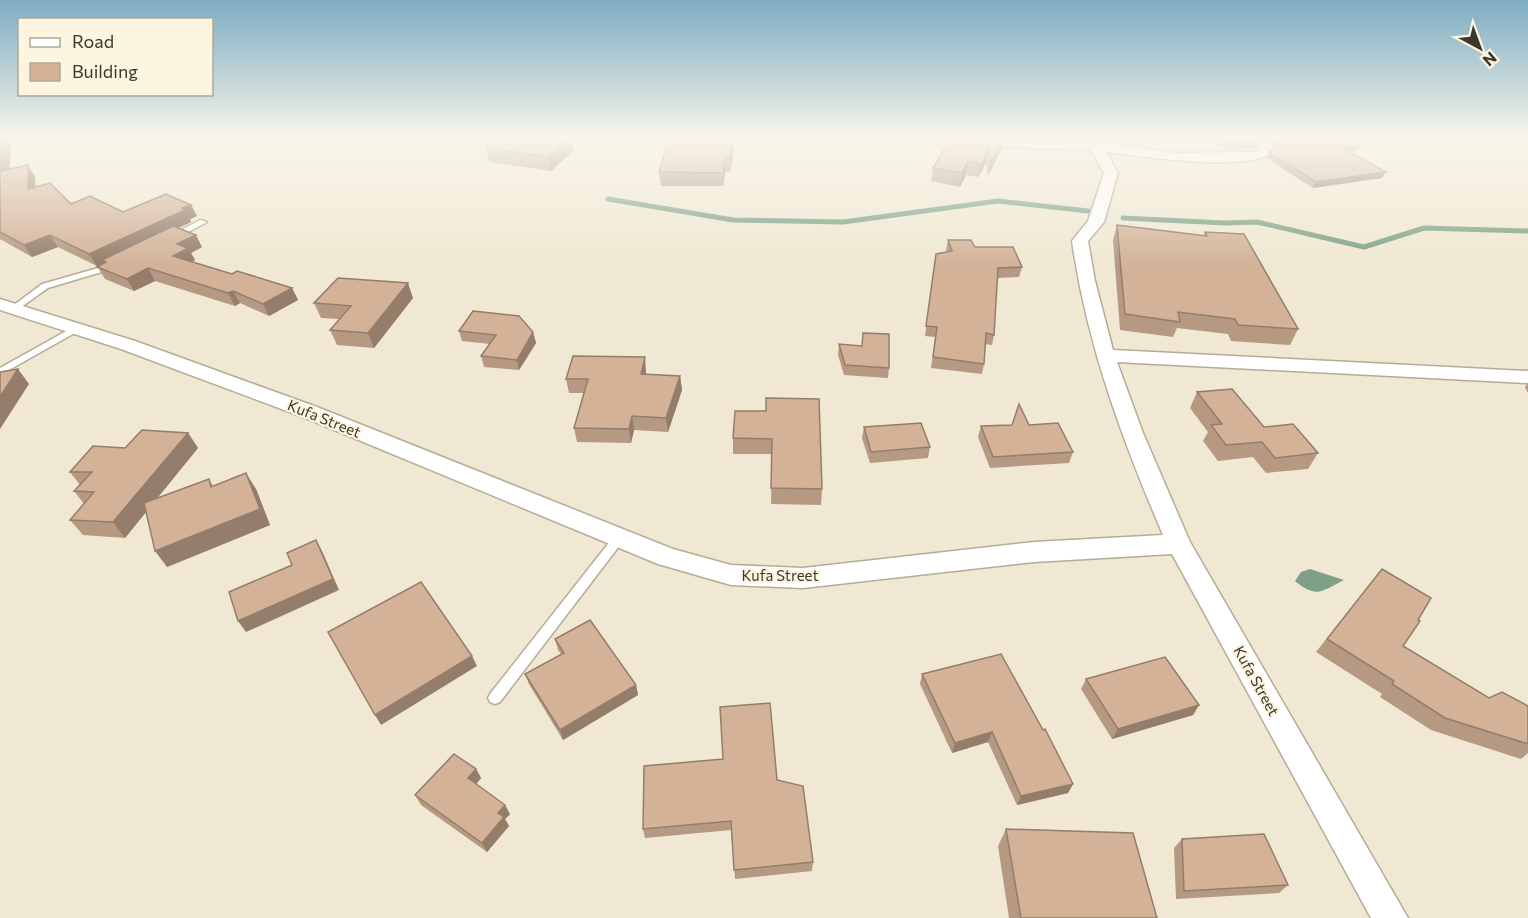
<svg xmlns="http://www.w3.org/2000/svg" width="1528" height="918" font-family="Commissioner,sans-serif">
	<rect width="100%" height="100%" fill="#f0e8d2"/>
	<path fill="#7ea087" d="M1310,569L1344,580C1322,591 1317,599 1295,581L1301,572Z"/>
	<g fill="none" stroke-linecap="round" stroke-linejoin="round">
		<g stroke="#7ea087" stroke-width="5">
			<path d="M608,199L733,220L843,222L998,201L1088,211"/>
			<path d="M1123,218L1225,223L1257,222L1364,247L1424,228L1528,231"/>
		</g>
		<defs>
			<g id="lane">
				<path d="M200,220L207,222L177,238L170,236Z"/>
				<path d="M112,264L116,266L115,268L48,288L17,310H11L10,308L42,284Z"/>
				<path d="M77,325L80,326V330L0,375V368Z"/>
				<path d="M619,534L623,535L625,538L623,541L500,702L495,704L490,702L488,698L490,694L615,535Z"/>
			</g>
			<path id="street" d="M867,138H980L1092,142L1094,138H1108L1106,143L1174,153L1253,152L1260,148L1249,138C1262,138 1270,137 1275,150C1254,174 1137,156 1106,152L1118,173L1104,222L1088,241L1095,281L1113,350L1528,371V383L1117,362L1143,433L1190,542L1408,918H1371L1172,554L1034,562L803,588L731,585L658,564L303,417L121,349L0,310V299L135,341L317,407L673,549L731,565L803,568L1034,542L1163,535C1122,439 1087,345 1072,241L1088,221L1104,173L1091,150L874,142Z"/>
		</defs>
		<use href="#lane" stroke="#b3ac97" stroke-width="3"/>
		<use href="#street" stroke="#b3ac97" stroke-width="3"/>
		<use href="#lane" fill="#fff" fill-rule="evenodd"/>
		<use href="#street" fill="#fff" fill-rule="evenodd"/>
	</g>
	<g fill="#b59983">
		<path d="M0,138L11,140L9,169L28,165L35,177V187L71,204L123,212L191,205L197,216L190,219L191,222L178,228L202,247L191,253L195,260L192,262L232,274L292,288L298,300L269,316L240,303L235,306L155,281L134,291L105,279L97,266L58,247L32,257L0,239Z"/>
		<path d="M985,138H1004L1001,149L988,176L986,163L978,177L966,175L960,187L931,181L933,168Z"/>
		<path d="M1212,138H1255L1259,141L1256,148L1227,150Z"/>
		<path d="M1263,138H1368L1352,139L1362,144L1358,150L1349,152L1382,178L1313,188L1266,158L1269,152L1275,148L1269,138Z"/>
		<path d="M486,148L574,150L551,171L489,162Z"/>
		<path d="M734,149L730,172H725L723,186H661L659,172Z"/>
		<path d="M1117,225L1203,236L1205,232L1298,329L1290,345L1231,341L1228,334L1177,328L1173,337L1120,330L1113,240Z"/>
		<path d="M948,240L975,247L1022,267L1019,277L997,278L994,335L992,345L985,344L984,364L982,374L931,368L935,337L925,336L936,254L947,252L946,250Z"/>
		<path d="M413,298L374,348L337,345L330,330L339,319L321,318L314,303Z"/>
		<path d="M459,331L533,332L536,343L519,370L484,367L481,356L490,344L462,341Z"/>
		<path d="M863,333L889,368L888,378L844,375L838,355L839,344L862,346Z"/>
		<path d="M646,371V374L680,376L682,390L668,432L634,430L631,443L577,442L574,428L584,393H569L566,379Z"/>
		<path d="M1528,383V393L1525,387Z"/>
		<path d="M1197,392L1264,427L1318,453L1308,469L1266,473L1253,457L1218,461L1203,441L1208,432L1190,408Z"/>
		<path d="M766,411L822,489L821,505L771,504L772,454H733V438Z"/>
		<path d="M981,426L1073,452L1069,463L990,468L978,437Z"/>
		<path d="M864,427L930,447L928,458L870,463L862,438Z"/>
		<path d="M188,433L198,448L157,498L209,479L213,486L256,489L270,525L167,567L146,512L125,538L83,535L70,520L84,504L74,491L80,485L70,472L125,448Z"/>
		<path d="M1382,569L1418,620L1403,646L1528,744V753L1521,759L1431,730L1380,697L1382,694L1316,652Z"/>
		<path d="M555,639L636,685L638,695L563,740L529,684L525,674L561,654L558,650Z"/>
		<path d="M922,674L1073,784L1068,793L1017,805L988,742L952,753L920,684Z"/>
		<path d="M1086,679L1199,705L1193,715L1112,739L1081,689Z"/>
		<path d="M476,769L481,778L476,784L510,814L505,819L509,826L487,852L421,805L415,795Z"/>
		<path d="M777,780L813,862L812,871L735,879L731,830L645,838L643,829Z"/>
		<path d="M1006,829L1157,918H1009L998,846Z"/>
		<path d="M1182,839L1288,885L1279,893L1176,899L1174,848Z"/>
	</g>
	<g fill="#947d6a">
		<path d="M3,138H13L11,140L9,182L1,171Z"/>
		<path d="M571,138L574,150L551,171L548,157Z"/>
		<path d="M733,138L734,149L730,172V159Z"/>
		<path d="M1003,138L1001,149L988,176L991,162Z"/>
		<path d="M1362,144L1358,150L1338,153L1341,147Z"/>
		<path d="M988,149L986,163L978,177L981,164Z"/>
		<path d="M725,158V172L723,186V173Z"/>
		<path d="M968,161L966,175L960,187L962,173Z"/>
		<path d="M28,165L35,177L36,201L28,189Z"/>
		<path d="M1386,172L1382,178L1313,188L1316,182Z"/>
		<path d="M191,205L197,216L190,219L191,222L106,262L102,260L104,263L97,266L89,254Z"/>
		<path d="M50,235L58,247L32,257L24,245Z"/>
		<path d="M196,235L202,247L191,253L195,260L180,268L173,256L177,244Z"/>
		<path d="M148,268L155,281L134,291L127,279Z"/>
		<path d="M408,283L413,298L374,348L368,333Z"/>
		<path d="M292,288L298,300L269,316L263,304Z"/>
		<path d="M233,291L240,303L235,306L228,293Z"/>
		<path d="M533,332L536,343L519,370L517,360Z"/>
		<path d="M645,357L646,371L643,388L641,374Z"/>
		<path d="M18,369L29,384L0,429V397Z"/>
		<path d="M680,376L682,390L668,432L666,418Z"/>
		<path d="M632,416L634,430L631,443L629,429Z"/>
		<path d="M188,433L198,448L125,538L113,522Z"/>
		<path d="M246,473L256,489L270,525L167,567L155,551Z"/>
		<path d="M316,540L322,551L339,590L246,632L238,621Z"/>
		<path d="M472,656L477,666L381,725L375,715Z"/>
		<path d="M636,685L638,695L563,740L560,730Z"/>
		<path d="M1199,705L1193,715L1112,739L1118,729Z"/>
		<path d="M992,732L988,742L952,753L955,743Z"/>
		<path d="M476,769L481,778L473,788L468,778Z"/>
		<path d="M1073,784L1068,793L1017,805L1021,796Z"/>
		<path d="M505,805L510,814L505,819L509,826L487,852L482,843L498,813Z"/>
	</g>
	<g fill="#d3b298" stroke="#947d6a" stroke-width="1.5">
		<path d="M0,138H3L1,171L28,165V189L50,183L71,204L90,196L123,212L166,194L191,205L182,208L185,210L89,254L50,235L24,245L0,232Z"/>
		<path d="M487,138H571L548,157L486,148Z"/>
		<path d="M669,138H733L730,159L725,158L723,173L659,172Z"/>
		<path d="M951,138L986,139V138H1003L991,162L988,149L981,164L968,161L962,173L933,168Z"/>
		<path d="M1222,138H1255L1259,141L1229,144Z"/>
		<path d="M1275,138H1350L1362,144L1341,147L1386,172L1316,182L1269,152L1280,144Z"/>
		<path d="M1117,225L1207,236L1205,232L1244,234L1298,329L1238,325L1235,319L1178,312L1180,322L1125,314Z"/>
		<path d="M173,226L196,235L177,244L188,248L173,256L232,274L237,271L292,288L263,304L233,291L228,293L148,268L127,279L97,267L106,262L102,260Z"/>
		<path d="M948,240H971L975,247H1013L1022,267L998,268L994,335L986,333L984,364L933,357L937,327L926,326L936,254L952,251Z"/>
		<path d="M338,278L408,283L368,333L330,330L351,306L314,303Z"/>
		<path d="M473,311L519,316L533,332L517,360L481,356L496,335L459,331Z"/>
		<path d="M863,333L889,334V368L845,365L839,344L862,346Z"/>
		<path d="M573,356L645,357L641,374L680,376L666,418L632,416L629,429L574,428L588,379H566Z"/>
		<path d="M18,369L0,397V372Z"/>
		<path d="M1232,389L1264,427L1293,424L1318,453L1275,458L1262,442L1226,445L1211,425L1222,424L1197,392Z"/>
		<path d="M766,398L819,399L822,489L771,488L772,439L733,438L735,411H766Z"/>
		<path d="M1019,404L1029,425L1058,423L1073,452L993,457L981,426L1012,425Z"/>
		<path d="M921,423L930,447L871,452L864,427Z"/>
		<path d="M142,430L188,433L113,522L70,520L94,492L74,491L92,472H70L93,446L125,448Z"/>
		<path d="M246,473L260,509L155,551L144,503L209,479L211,487Z"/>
		<path d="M316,540L333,579L238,621L229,592L292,565L287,553Z"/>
		<path d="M1382,569L1431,598L1418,620L1420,621L1403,646L1489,698L1502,692L1528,706V744L1445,718L1392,684L1394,681L1327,639Z"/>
		<path d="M421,582L472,656L375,715L328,632Z"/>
		<path d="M590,620L636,685L560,730L525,674L564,653L555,639Z"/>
		<path d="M1001,654L1043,730L1045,729L1073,784L1021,796L992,732L955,743L922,674Z"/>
		<path d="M1165,657L1199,705L1118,729L1086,679Z"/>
		<path d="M770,703L777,780L803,786L813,862L734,870L731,821L643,829L644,766L723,759L720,707Z"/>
		<path d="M454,754L476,769L468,778L505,805L498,813L504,817L482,843L415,795Z"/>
		<path d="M1006,829L1133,833L1157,918H1021Z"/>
		<path d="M1264,834L1288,885L1184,891L1182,839Z"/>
	</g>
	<linearGradient id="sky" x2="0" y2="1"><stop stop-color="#7dacc1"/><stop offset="0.52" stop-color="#f8f5eb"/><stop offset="1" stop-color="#f8f5eb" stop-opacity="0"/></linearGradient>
	<rect width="1528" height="266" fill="url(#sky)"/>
	<g text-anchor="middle" stroke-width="4.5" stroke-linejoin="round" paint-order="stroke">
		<g font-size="15" fill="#3b382f" stroke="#fdf5df">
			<text transform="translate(324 419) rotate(22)" y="5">Kufa Street</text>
			<text x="780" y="581">Kufa Street</text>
			<text transform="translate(1256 681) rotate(61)" y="5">Kufa Street</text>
		</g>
	</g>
	<rect x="18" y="18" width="195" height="78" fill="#fdf5df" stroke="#afa999" stroke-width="1.5"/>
	<rect x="30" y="38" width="30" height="9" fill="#ffffff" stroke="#afa999" stroke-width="1.5"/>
	<text x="72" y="48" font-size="18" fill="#3b382f">Road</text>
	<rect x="30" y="63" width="30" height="18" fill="#d3b298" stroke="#afa999" stroke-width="1.5"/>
	<text x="72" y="78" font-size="18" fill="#3b382f">Building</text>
	<g transform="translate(1480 48) rotate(139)" stroke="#fdf5df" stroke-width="4.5" paint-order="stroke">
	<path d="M0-4.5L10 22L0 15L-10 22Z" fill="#3b382f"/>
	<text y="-9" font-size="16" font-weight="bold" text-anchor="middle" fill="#3b382f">N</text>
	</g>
</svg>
